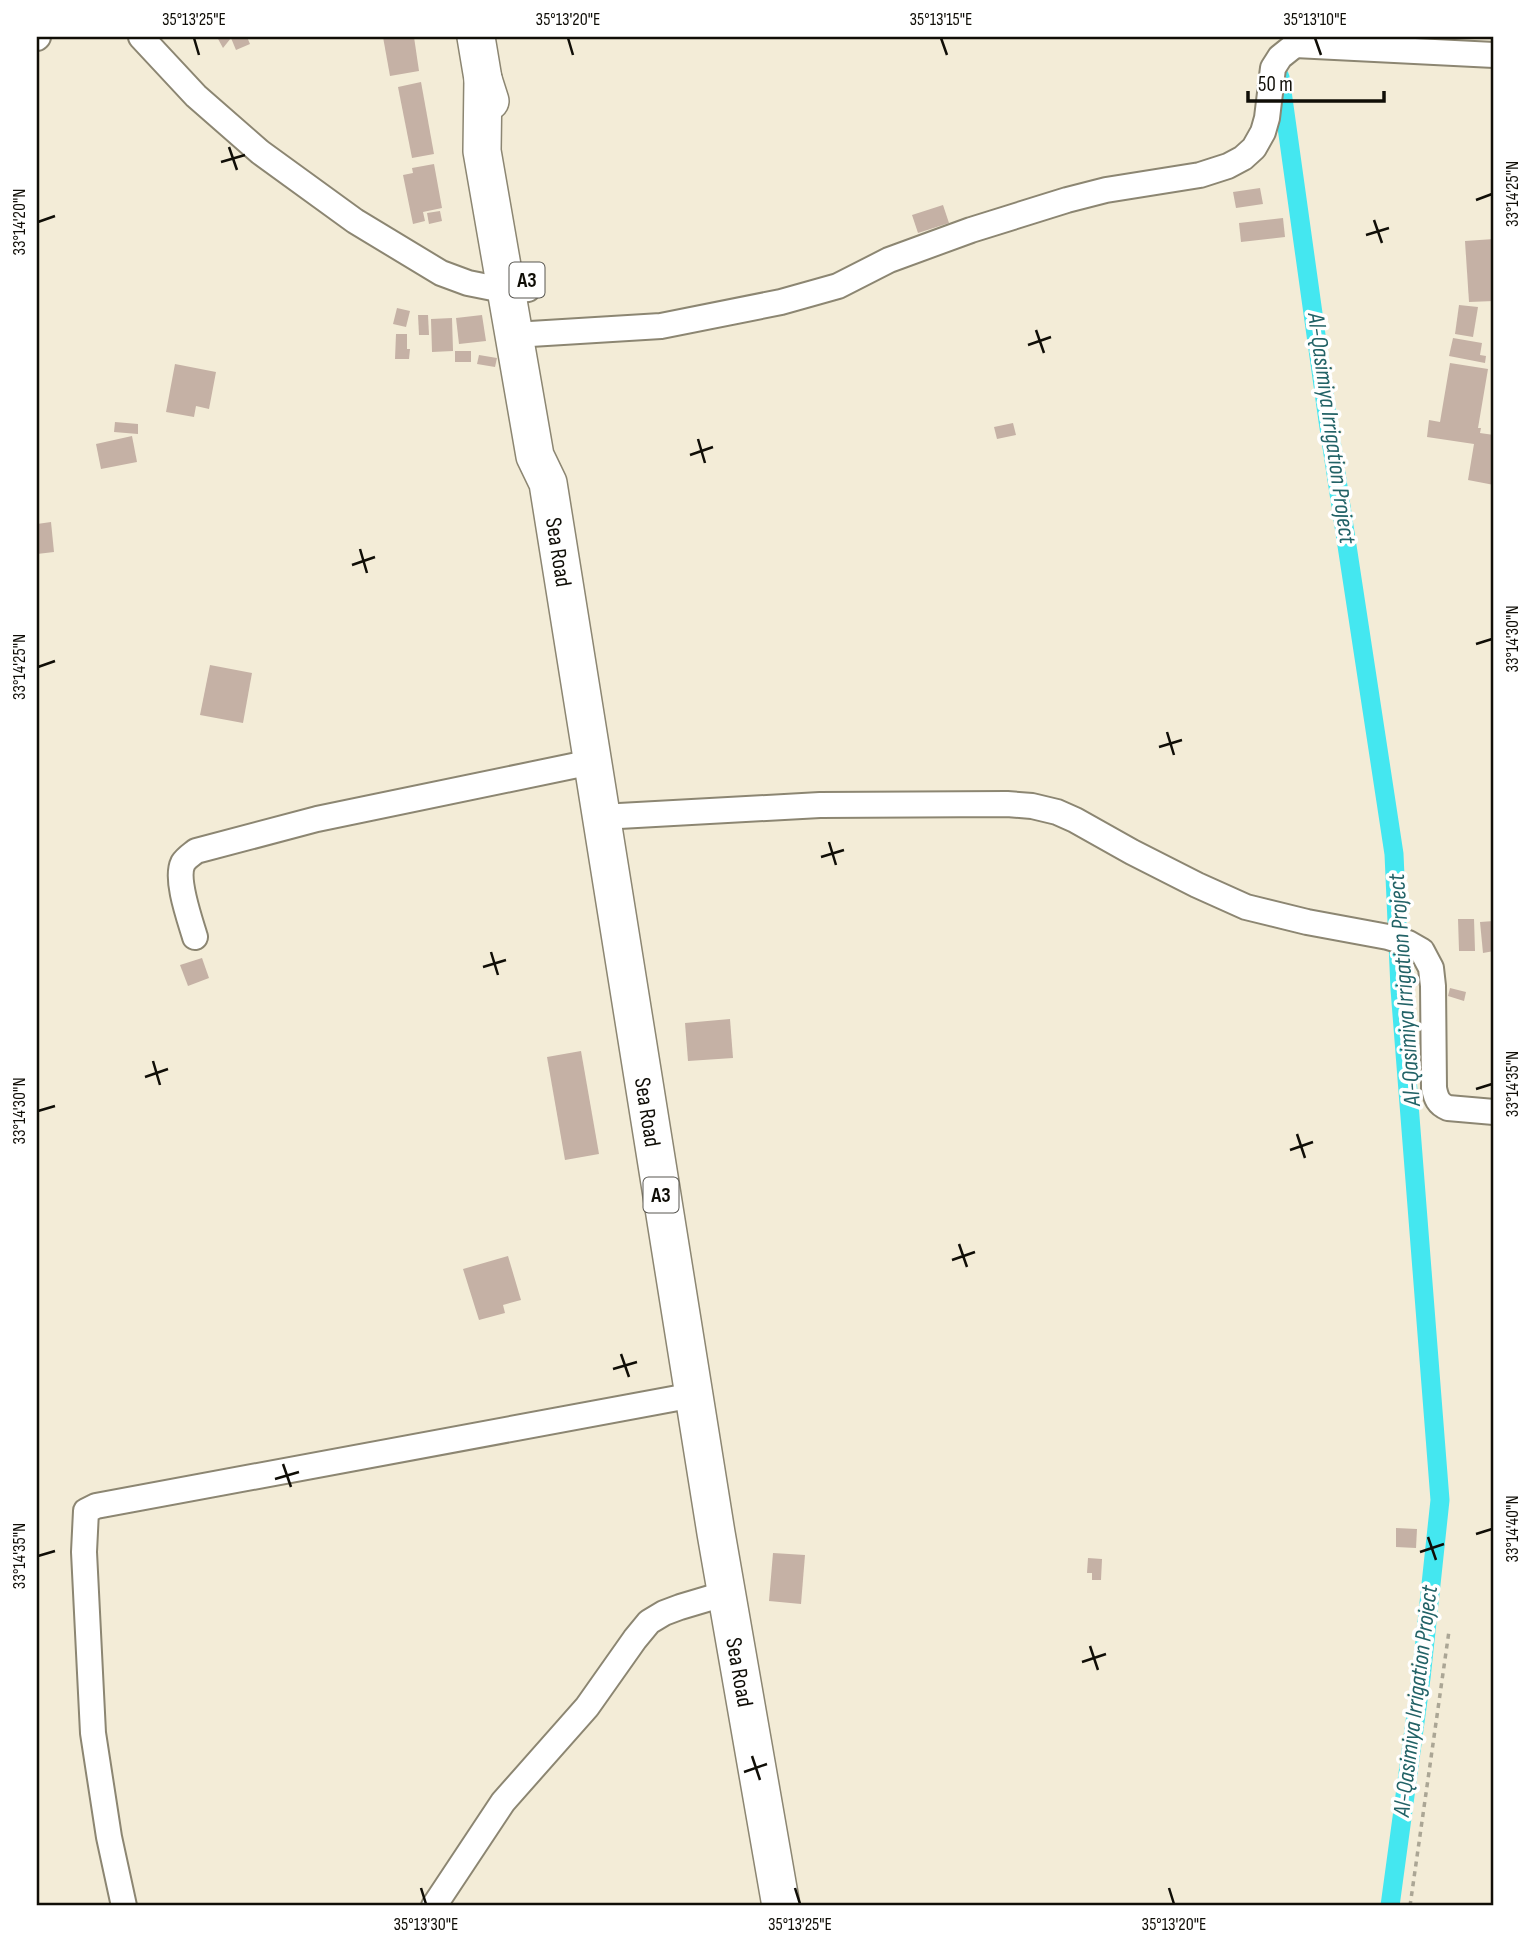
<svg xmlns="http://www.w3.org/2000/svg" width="1531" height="1943" font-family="'Sofia Sans Condensed',sans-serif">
	<rect width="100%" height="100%" fill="#f3ecd7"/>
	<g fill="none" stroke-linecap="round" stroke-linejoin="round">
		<path stroke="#44e7f0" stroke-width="19" d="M1280,77L1328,421L1394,854L1400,989L1440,1500L1421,1678L1390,1906"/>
	</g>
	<g fill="#c5b1a5">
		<path d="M217,37H247L250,44L236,50L231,38L223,48Z"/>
		<path d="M383,37H414L419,71L390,76Z"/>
		<path d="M421,82L434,154L412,158L398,87Z"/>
		<path d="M434,164L442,208L423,212L425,221L413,224L403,175L413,173L412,168Z"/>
		<path d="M1260,188L1263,204L1236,208L1233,192Z"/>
		<path d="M943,205L949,223L918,233L912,215Z"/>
		<path d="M440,211L442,221L429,224L427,213Z"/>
		<path d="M1283,218L1285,237L1241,242L1239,223Z"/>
		<path d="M1494,239V301L1469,302L1465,241Z"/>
		<path d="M1459,305L1478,307L1473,337L1455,334Z"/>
		<path d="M397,308L410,311L406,327L393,324Z"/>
		<path d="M418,315H428L429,335H419Z"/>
		<path d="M482,315L486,341L459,344L456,318Z"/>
		<path d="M452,318L453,351L432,352L431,319Z"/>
		<path d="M396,334H407V349H410L409,359H395Z"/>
		<path d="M1453,338L1482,343L1480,355L1486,356L1485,363L1449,356Z"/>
		<rect x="455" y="351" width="16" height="11"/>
		<path d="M479,355L497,358L495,367L477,364Z"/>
		<path d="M1450,363L1488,369L1478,428H1481L1480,433L1494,435V485L1468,480L1474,444L1427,437L1429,420L1440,422Z"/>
		<path d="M175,364L216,372L209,409L196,406L194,417L166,412Z"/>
		<path d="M115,422L138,424V434L114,432Z"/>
		<path d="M1013,423L1016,435L997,439L994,427Z"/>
		<path d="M132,436L137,462L101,469L96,444Z"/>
		<path d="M51,522L54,552L37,554V524Z"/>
		<path d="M210,665L252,673L243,723L200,715Z"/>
		<path d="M1458,919H1474L1475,951H1459Z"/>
		<path d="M1494,921V951L1483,953L1480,922Z"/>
		<path d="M202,958L209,978L188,986L180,965Z"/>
		<path d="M1450,988L1466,992L1464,1001L1448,996Z"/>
		<path d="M730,1019L733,1058L688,1061L685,1023Z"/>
		<path d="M581,1051L599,1154L565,1160L547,1057Z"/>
		<path d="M508,1256L521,1300L503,1305L505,1313L479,1320L463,1269Z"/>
		<path d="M1396,1528L1417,1529L1416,1548L1396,1547Z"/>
		<path d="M773,1553L805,1555L801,1604L769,1601Z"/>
		<path d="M1088,1558L1102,1559L1101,1580H1092V1573H1087Z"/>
	</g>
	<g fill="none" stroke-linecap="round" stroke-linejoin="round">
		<defs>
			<g id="minor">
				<path d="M141,37L196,96L260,152L355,221L441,273L468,283L508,291L528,289"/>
				<path d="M37,38L38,37"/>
				<path d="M1295,45L1494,55"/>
				<path d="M514,335L661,326L781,302L838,286L889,260L971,230L1067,200L1106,190L1200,175L1228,166L1243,158L1254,148L1263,132L1267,118L1273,68L1280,57L1295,45L1297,37"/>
				<path d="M601,817L820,805L1007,804L1032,806L1057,812L1075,820L1132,852L1197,885L1246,907L1307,922L1388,937L1408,943L1422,951L1431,968L1433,986L1434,1088C1436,1098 1438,1104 1448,1108L1494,1112"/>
				<path d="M195,937C190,920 175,879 183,863C186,858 191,855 196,851L317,819L592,762"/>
				<path d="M124,1906L109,1837L93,1733L84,1552L86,1511L96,1506L694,1395"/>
				<path d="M434,1906L503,1802L587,1707L635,1639L649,1622L664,1613L680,1607L727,1593"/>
			</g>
			<g id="highway">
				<path d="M476,37L483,79L490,101"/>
				<path d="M483,79L482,151L535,456L548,483L716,1533L781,1906"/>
			</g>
		</defs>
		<use href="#minor" stroke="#8c8672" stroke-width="28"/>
		<use href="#highway" stroke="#8c8672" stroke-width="40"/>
		<path stroke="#aba695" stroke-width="3.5" stroke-dasharray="5 5" stroke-linecap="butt" d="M1410,1906L1449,1631"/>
		<use href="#minor" stroke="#fff" stroke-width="24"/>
		<use href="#highway" stroke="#fff" stroke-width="37"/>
	</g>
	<path fill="none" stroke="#100e07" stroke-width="2.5" d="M194,38L199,55M568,38L573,55M941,38L947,55M1315,38L1321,55M229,147L237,170M221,162L245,155M1476,200L1492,194M1374,220L1382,243M38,222L55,216M1366,235L1389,228M1036,330L1044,353M1028,345L1051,337M698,439L705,463M690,455L713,447M360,549L367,573M352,565L375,557M1476,644L1492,639M38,667L55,661M1167,732L1174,755M1159,747L1182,740M829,842L836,865M821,857L844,850M491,952L498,975M483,967L506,960M153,1061L160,1085M145,1077L168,1069M1476,1089L1492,1084M38,1111L55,1106M1297,1134L1305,1158M1290,1150L1313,1142M959,1244L967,1267M952,1260L975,1252M621,1354L629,1377M613,1369L637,1362M283,1464L291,1487M275,1479L299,1472M1476,1534L1492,1529M1428,1537L1436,1560M1420,1552L1444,1544M38,1556L55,1551M1090,1646L1098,1670M1082,1662L1106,1654M752,1756L760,1780M744,1772L767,1764M421,1888L426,1904M795,1888L800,1904M1169,1888L1174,1904"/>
	<g text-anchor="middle" stroke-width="7" stroke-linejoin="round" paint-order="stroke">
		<g fill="#fff" stroke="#585651" stroke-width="2">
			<rect x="509.5" y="262.5" width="35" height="35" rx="5"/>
			<rect x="643.5" y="1177.5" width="35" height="35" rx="5"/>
		</g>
		<g font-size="21" font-weight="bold" fill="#100e07">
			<text x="527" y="287">A3</text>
			<text x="661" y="1202">A3</text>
		</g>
		<g font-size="23" fill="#100e07" stroke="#fff">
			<text transform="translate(559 552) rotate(81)" y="8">Sea Road</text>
			<text transform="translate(648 1112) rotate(81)" y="8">Sea Road</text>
			<text transform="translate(740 1672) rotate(80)" y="8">Sea Road</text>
		</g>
		<g font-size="24" font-style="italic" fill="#226266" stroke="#fff">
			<text transform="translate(1332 428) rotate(82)" y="8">Al-Qasimiya Irrigation Project</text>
			<text transform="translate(1404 990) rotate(-94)" y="8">Al-Qasimiya Irrigation Project</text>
			<text transform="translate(1415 1701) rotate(-83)" y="8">Al-Qasimiya Irrigation Project</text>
		</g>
	</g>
	<rect width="1531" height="1943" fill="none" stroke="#ffffff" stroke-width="77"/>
	<path d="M1248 91v10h136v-10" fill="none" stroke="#100e07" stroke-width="3.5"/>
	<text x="1258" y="91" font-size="21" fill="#100e07" stroke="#ffffff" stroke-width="5" paint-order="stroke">50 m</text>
	<rect x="38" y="38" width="1454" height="1866" fill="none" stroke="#100e07" stroke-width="2.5"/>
	<g font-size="18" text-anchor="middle" fill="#100e07">
		<text x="194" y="25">35°13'25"E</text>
		<text x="568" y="25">35°13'20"E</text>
		<text x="941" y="25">35°13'15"E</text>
		<text x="1315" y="25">35°13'10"E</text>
		<text transform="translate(1512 194) rotate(-90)" y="6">33°14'25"N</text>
		<text transform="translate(19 222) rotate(-90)" y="6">33°14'20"N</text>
		<text transform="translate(1512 639) rotate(-90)" y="6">33°14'30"N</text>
		<text transform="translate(19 667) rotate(-90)" y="6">33°14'25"N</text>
		<text transform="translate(1512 1084) rotate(-90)" y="6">33°14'35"N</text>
		<text transform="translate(19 1111) rotate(-90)" y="6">33°14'30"N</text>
		<text transform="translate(1512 1529) rotate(-90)" y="6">33°14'40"N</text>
		<text transform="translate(19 1556) rotate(-90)" y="6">33°14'35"N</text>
		<text x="426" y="1930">35°13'30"E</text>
		<text x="800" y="1930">35°13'25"E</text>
		<text x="1174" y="1930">35°13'20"E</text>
	</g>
</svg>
